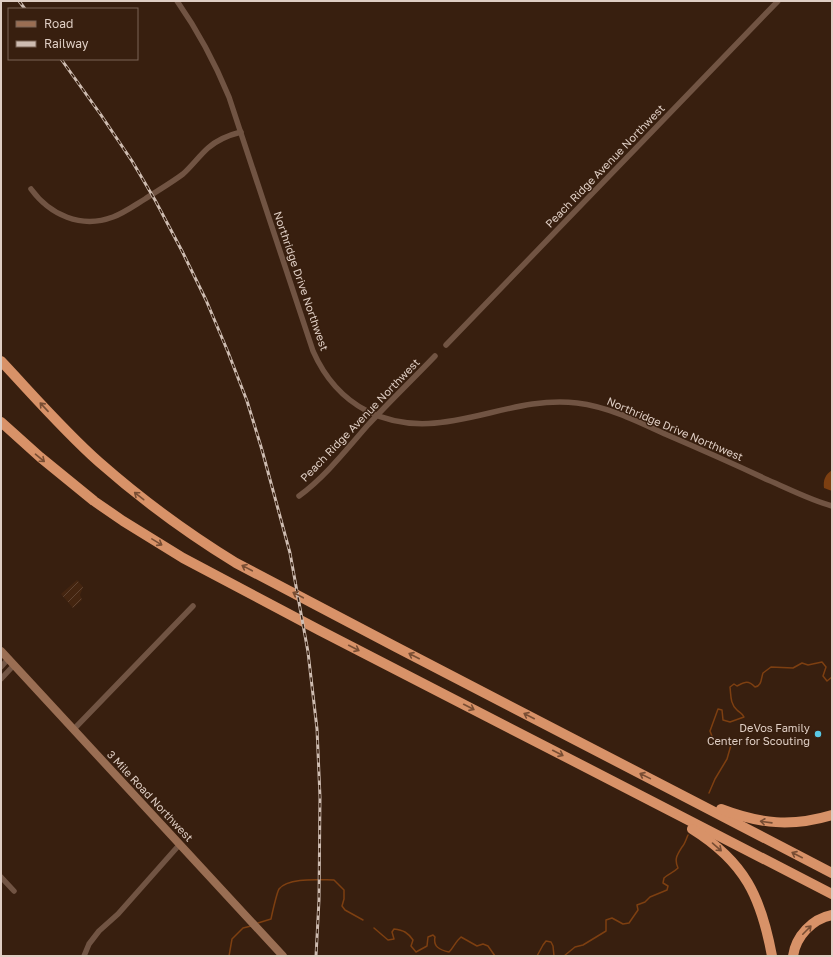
<svg xmlns="http://www.w3.org/2000/svg" width="833" height="957" font-family="'Golos Text',sans-serif">
	<defs>
		<pattern id="industrial-furrows" width="10" height="10" patternUnits="userSpaceOnUse"><rect width="10" height="10" fill="#442510"/><path d="M-1 1l2-2M0 10L10 0M9 11l2-2" fill="none" stroke="#5f4331"/></pattern>
	</defs>
	<rect width="100%" height="100%" fill="#381f0f"/>
	<path fill="url(#industrial-furrows)" d="M77,580L83,587L80,595L82,600L73,608L61,594Z"/>
	<path fill="#7d3f11" d="M832,470V491L824,488C823,480 825,475 832,470Z"/>
	<g fill="none" stroke-linecap="round" stroke-linejoin="round">
		<g stroke="#7d3f11" stroke-width="1.5">
			<path d="M709,793L715,779L727,759L731,745L724,740L713,739L710,731L718,709L722,710L723,720L730,722L744,717C742,713 740,713 737,710C730,704 731,695 730,687L734,684L737,686C745,682 748,680 755,687C762,686 761,678 763,673L771,667L793,668L802,663L808,665L822,662L826,667L823,676L827,681L832,677"/>
			<path d="M258,923L271,919C272,914 277,892 279,889C288,877 320,880 334,880L344,890V899L342,906L345,910L363,920"/>
			<path d="M374,928L388,940L394,939L392,932L394,929C404,930 408,933 413,940L411,946L416,952L427,946L428,937L433,935L435,937C433,947 440,950 449,952C454,947 455,942 461,937L477,946L483,944L488,946L495,956"/>
			<path d="M229,956L232,939L243,928L251,926"/>
			<path d="M537,956L543,945L546,941L551,942L553,946L554,956"/>
			<path d="M564,956L575,947L583,945L606,931V920L612,918L623,924L629,923L638,910L637,905L645,902L650,897L667,890L668,886L663,883L664,878C668,874 673,873 678,868C674,859 677,855 682,847C685,844 686,839 688,835"/>
		</g>
		<g stroke="#715443" stroke-width="5.5">
			<path d="M177,1C198,31 215,63 229,97L313,351C324,376 342,398 367,411C439,447 504,394 577,403C609,407 637,421 665,434C700,449 734,464 768,480C789,489 810,500 832,506"/>
			<path d="M31,189C50,215 81,229 113,217C124,213 135,205 145,199C157,191 171,183 183,174C192,166 199,156 208,148C217,140 229,135 241,132"/>
			<path d="M446,345L778,1"/>
			<path d="M299,496C325,477 346,450 367,426C389,402 413,379 435,356"/>
			<path d="M1,667L8,659"/>
			<path d="M1,679L14,665"/>
			<path d="M74,729L193,606"/>
			<path d="M1,877L14,891"/>
			<path d="M84,956L89,944L99,931L118,914L180,844"/>
		</g>
		<path stroke="#9a6e53" stroke-width="8" d="M1,651L283,956"/>
		<g stroke="#d89268" stroke-width="10">
			<path d="M1,361C33,395 64,431 99,462C141,499 187,533 236,563L396,647L832,873"/>
			<path d="M1,422L40,457L94,501L123,521L183,558L319,630L832,894"/>
			<path d="M721,809C760,824 792,827 832,815"/>
			<path d="M692,829C745,862 761,897 772,956"/>
			<path d="M793,956C796,936 812,919 832,915"/>
		</g>
		<defs>
			<g id="rail">
				<path d="M19,1L25,9"/>
				<path d="M61,59L101,115L132,161L155,200L182,251L206,300L228,352L247,401L262,450L290,553L308,652L317,729L320,797L319,900L316,956"/>
			</g>
		</defs>
		<use href="#rail" stroke="#cebcb1" stroke-width="3"/>
		<use href="#rail" stroke="#381f0f" stroke-width="1.5" stroke-dasharray="4.5" stroke-linecap="butt"/>
	</g>
	<defs><path id="oneway-shaft" d="M-6 0H5M1.5-3L5.5 0L1.5 3" fill="none" stroke-width="1.6" stroke-linecap="round" stroke-linejoin="round"/></defs>
	<g stroke="#784d33">
		<use href="#oneway-shaft" transform="translate(44 407) rotate(-133)"/>
		<use href="#oneway-shaft" transform="translate(40 458) rotate(40)"/>
		<use href="#oneway-shaft" transform="translate(139 496) rotate(-142)"/>
		<use href="#oneway-shaft" transform="translate(157 542) rotate(31)"/>
		<use href="#oneway-shaft" transform="translate(247 568) rotate(-152)"/>
		<use href="#oneway-shaft" transform="translate(298 595) rotate(-152)"/>
		<use href="#oneway-shaft" transform="translate(354 648) rotate(27)"/>
		<use href="#oneway-shaft" transform="translate(414 656) rotate(-153)"/>
		<use href="#oneway-shaft" transform="translate(469 707) rotate(27)"/>
		<use href="#oneway-shaft" transform="translate(529 716) rotate(-153)"/>
		<use href="#oneway-shaft" transform="translate(558 753) rotate(27)"/>
		<use href="#oneway-shaft" transform="translate(645 776) rotate(-154)"/>
		<use href="#oneway-shaft" transform="translate(766 822) rotate(-172)"/>
		<use href="#oneway-shaft" transform="translate(717 847) rotate(41)"/>
		<use href="#oneway-shaft" transform="translate(797 855) rotate(-153)"/>
		<use href="#oneway-shaft" transform="translate(807 930) rotate(-45)"/>
	</g>
	<circle fill="#59c8e5" stroke="#381f0f" stroke-width="1.5" cx="818" cy="734" r="4"/>
	<g text-anchor="middle" stroke-width="3" stroke-linejoin="round" paint-order="stroke">
		<g font-size="11" fill="#dfcec4" stroke="#381f0f">
			<text transform="translate(605 166) rotate(-46)" y="4">Peach Ridge Avenue Northwest</text>
			<text transform="translate(301 281) rotate(71)" y="4">Northridge Drive Northwest</text>
			<text transform="translate(360 420) rotate(-46)" y="4">Peach Ridge Avenue Northwest</text>
			<text transform="translate(675 429) rotate(23)" y="4">Northridge Drive Northwest</text>
			<text transform="translate(150 796) rotate(47)" y="4">3 Mile Road Northwest</text>
		</g>
		<g font-size="11" fill="#dfcec4" stroke="#381f0f" text-anchor="end">
			<text x="810" y="732">DeVos Family<tspan x="810" dy="13">Center for Scouting</tspan></text>
		</g>
	</g>
	<rect width="833" height="957" fill="none" stroke="#dfcec4" stroke-width="4"/>
	<rect x="8" y="8" width="130" height="52" fill="#381f0f" stroke="#7b6557"/>
	<rect x="16" y="21" width="20" height="6" fill="#9a6e53" stroke="#7b6557"/>
	<text x="44" y="28" font-size="12" fill="#dfcec4">Road</text>
	<rect x="16" y="41" width="20" height="6" fill="#cebcb1" stroke="#7b6557"/>
	<text x="44" y="48" font-size="12" fill="#dfcec4">Railway</text>
</svg>
